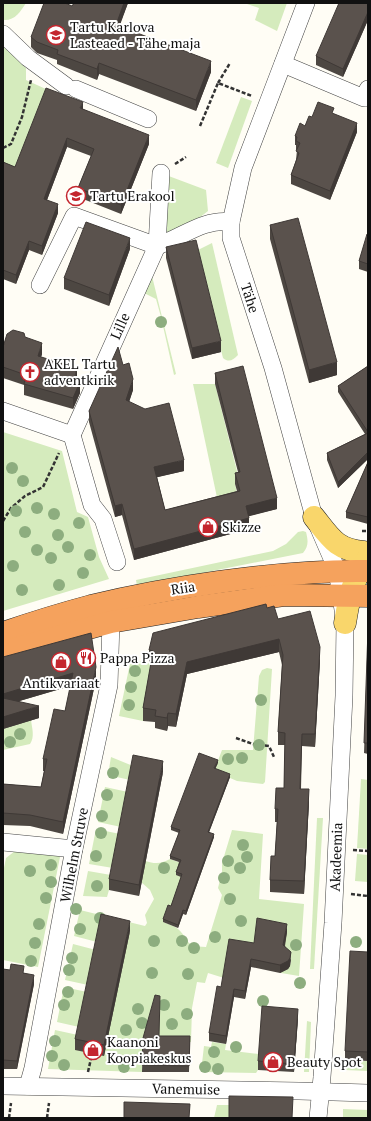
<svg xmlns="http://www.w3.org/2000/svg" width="371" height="1121" font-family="'PT Serif',serif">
	<rect width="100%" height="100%" fill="#fffdf5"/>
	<g fill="#d5ebbd">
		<path d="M3,3H26C20,12 15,21 3,20Z"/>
		<path d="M244,3H287L277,31L255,20L259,8Z"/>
		<path d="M3,46L26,68V80L48,90L15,176L3,171Z"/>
		<path d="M241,97L252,101L228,168L216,163Z"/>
		<path d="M166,175L206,190L208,211L199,218L167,233L161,228Z"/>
		<path d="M212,243L238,355C233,360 229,363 223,358L196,251Z"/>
		<path d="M151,272L176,374L174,375L163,326L159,324L158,320L161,317L156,299L142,292Z"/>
		<path d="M193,384H215L240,483L235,484L239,502L219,507Z"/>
		<path d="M3,432L62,451L77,512L88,517L99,557L109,579L3,611Z"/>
		<path d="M303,531L306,532C308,540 309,546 303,553L137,586L136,580L273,551L286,544L298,532Z"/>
		<path d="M131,659L153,664L143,721L119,716Z"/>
		<path d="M267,668L272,669L265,782L263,784L237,781L214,771L222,750H253L259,676L262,670Z"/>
		<path d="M31,720C32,728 35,737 30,744L3,750V729Z"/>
		<path d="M111,757L133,766L109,890L107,897L83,896L88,871L111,875L113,868L89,864L96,829L120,834L121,827L98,822L105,787L128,792L130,780L108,775Z"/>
		<path d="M361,779L368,780V849L357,848Z"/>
		<path d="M317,818H323L314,969H310Z"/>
		<path d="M232,830L263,834L259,899L304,904L299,976L281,973L282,970L288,969L291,962L254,951L224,978L208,973L205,983L197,982L192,1008L191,1042L159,1043L143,1044L142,1072L48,1069L55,1030L78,1035L79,1027L57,1022L64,987L87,992L88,985L65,980L73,944L96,950L97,942L74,936L80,910L145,926L147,923L145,915L154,899L150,890L141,882L145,861C155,864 161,864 170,859L181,863L182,878L171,910L163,922C168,924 175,926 178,929C192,942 183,946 206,947L222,895L218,888L222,872V863Z"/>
		<path d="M15,851L59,855L60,857L38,967L3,960V873L6,858Z"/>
		<path d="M357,854L368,855V882L355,881Z"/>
		<path d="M307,1021L311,1022L309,1072H304Z"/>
		<path d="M212,1042L226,1044L225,1050L259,1054L258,1070L256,1073L201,1072L204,1046L211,1047Z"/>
		<path d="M345,1060L368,1061V1071L345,1070Z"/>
		<path d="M217,1105H229V1118H214Z"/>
		<path d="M343,1109L368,1110V1118H343Z"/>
	</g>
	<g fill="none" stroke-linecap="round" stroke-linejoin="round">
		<defs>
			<g id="minor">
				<path d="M306,3L243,168L231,222V238L273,368L314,517L337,570L345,623L344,696L333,923L322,1077L318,1118"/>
				<path d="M3,34L28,58L66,86"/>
				<path d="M283,64L364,98L368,89"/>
				<path d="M76,89L148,119"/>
				<path d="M157,246C181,238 204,218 231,222"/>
				<path d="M40,285L74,216L157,246"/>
				<path d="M3,411L72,435"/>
				<path d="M72,435L157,246L161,173"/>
				<path d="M72,435L92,505L103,519L117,562"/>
				<path d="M3,842L74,849"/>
				<path d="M3,1086L299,1091L368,1093"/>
				<path d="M28,1086L33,1068L74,849L109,685L111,622"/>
			</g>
			<g id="major">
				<path d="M314,517C330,537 336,550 364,552"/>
				<path d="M345,623C349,598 352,580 368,558"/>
			</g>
			<g id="highway">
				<path d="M3,633C32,623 61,614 91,606C133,596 176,588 219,582C269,575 318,570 368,571"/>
				<path d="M3,652L111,622L198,607L284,595L368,596"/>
			</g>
		</defs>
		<use href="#minor" stroke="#444" stroke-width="18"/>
		<use href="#major" stroke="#222" stroke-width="23"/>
		<use href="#highway" stroke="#222" stroke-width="23"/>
		<g stroke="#333" stroke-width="2.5" stroke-dasharray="4 2" stroke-linecap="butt">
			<path d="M218,83L230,63"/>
			<path d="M200,126L218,83L252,96"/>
			<path d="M3,148L11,144L22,117L31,80"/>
			<path d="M175,164L186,157"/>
			<path d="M3,521L11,508L25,496L43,487L59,453"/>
			<path d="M362,531H368"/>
			<path d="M236,738L253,744L269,746L274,757"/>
			<path d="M353,850L368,851"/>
			<path d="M351,894L368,896"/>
			<path d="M88,1072L92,1054"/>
			<path d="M9,1118L11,1103"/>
			<path d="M47,1118L49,1103"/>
		</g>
		<use href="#minor" stroke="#fff" stroke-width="17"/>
		<use href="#major" stroke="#f9d66b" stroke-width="22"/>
		<use href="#highway" stroke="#f5a25d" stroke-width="22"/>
	</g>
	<g fill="#8dad7f">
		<circle cx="161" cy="322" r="6"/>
		<circle cx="12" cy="468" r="6"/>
		<circle cx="23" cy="481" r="6"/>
		<circle cx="37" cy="508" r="6"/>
		<circle cx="16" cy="511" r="6"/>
		<circle cx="54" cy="514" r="6"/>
		<circle cx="79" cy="523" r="6"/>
		<circle cx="25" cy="532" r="6"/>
		<circle cx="58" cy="535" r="6"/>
		<circle cx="68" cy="547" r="6"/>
		<circle cx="37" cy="550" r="6"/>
		<circle cx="90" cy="555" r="6"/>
		<circle cx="51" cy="558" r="6"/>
		<circle cx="13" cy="566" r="6"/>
		<circle cx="83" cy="573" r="6"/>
		<circle cx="59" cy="585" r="6"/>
		<circle cx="22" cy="590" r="6"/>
		<circle cx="135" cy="671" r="6"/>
		<circle cx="131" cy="687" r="6"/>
		<circle cx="261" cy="700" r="6"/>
		<circle cx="129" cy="705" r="6"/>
		<circle cx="20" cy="734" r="6"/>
		<circle cx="10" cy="742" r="6"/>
		<circle cx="259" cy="745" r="6"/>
		<circle cx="242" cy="758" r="6"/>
		<circle cx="228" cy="759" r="6"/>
		<circle cx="113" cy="773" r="6"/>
		<circle cx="107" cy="795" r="6"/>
		<circle cx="102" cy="816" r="6"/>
		<circle cx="101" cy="833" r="6"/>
		<circle cx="243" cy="845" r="6"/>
		<circle cx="96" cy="856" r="6"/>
		<circle cx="247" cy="857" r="6"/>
		<circle cx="228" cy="861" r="6"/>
		<circle cx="51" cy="865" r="6"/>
		<circle cx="164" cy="868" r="6"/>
		<circle cx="240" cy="868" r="6"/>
		<circle cx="30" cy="871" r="6"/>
		<circle cx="224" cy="878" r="6"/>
		<circle cx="51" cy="882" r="6"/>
		<circle cx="97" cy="886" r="6"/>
		<circle cx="46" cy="898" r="6"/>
		<circle cx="230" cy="899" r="6"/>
		<circle cx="76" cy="909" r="6"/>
		<circle cx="100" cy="918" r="6"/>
		<circle cx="241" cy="921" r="6"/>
		<circle cx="39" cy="924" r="6"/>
		<circle cx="80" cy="929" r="6"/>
		<circle cx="215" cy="937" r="6"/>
		<circle cx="154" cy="941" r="6"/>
		<circle cx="182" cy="941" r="6"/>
		<circle cx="356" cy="942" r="6"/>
		<circle cx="35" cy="943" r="6"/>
		<circle cx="296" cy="945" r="6"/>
		<circle cx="194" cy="948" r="6"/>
		<circle cx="72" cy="958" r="6"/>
		<circle cx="31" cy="961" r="6"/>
		<circle cx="69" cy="970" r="6"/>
		<circle cx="152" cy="973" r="6"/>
		<circle cx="188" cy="974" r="6"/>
		<circle cx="300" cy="983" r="6"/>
		<circle cx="68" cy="992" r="6"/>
		<circle cx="263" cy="1001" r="6"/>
		<circle cx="64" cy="1005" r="6"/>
		<circle cx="164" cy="1005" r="6"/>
		<circle cx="138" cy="1009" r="6"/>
		<circle cx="187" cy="1014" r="6"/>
		<circle cx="142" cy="1023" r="6"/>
		<circle cx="172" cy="1024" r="6"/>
		<circle cx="126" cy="1030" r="6"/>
		<circle cx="55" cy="1041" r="6"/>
		<circle cx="236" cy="1047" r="6"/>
		<circle cx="214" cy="1052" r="6"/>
		<circle cx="52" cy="1056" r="6"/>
		<circle cx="64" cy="1065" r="6"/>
		<circle cx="124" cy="1067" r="6"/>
		<circle cx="205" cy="1067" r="6"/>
		<circle cx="218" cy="1069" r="6"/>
	</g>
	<g fill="#4d4742">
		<path d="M74,3H128L119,26L211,72L196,111L99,74L97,80L57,64V60L37,53L31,47V37L72,6Z"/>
		<path d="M368,3V20L343,77L316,65V56Z"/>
		<path d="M83,109L149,144L121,214L78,197V188L91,156L67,147L47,200L58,213L42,255L29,250L16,284L3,279V162L15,167Z"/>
		<path d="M334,114L357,132L330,200L291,184V175L296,160L297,150H296V145H295V136L305,126L312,117Z"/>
		<path d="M270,225L337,375L309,383L270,239Z"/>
		<path d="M368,234V272L359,269V261Z"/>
		<path d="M166,247L221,352L192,359L166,258Z"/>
		<path d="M130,249L109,306L64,289V278Z"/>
		<path d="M25,337L42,354L41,357L77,378V381L80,393L73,409L24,395V385L3,378V347Z"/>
		<path d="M123,365L133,390L129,402L184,471L157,477L165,510L237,491L235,484V473L238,472L215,384V373L277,509L248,516L249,529L134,560L122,515L115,517L89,422V411Z"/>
		<path d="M368,366V459L338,488L327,460V453L365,434L338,392V386Z"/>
		<path d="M368,462V524L346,518V512Z"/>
		<path d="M267,608L320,660L315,747L302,746L301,789L309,802L304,894L270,892V880L275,856L277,822H275V809L284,788L285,745H278V732L282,665L279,652L187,674L176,727L168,726L167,731L155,728V722L143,721V708L151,663L149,662V650Z"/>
		<path d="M368,629V754L364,753Z"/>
		<path d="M3,657L96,679L63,834L30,826L3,825V784L41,787L44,771H43V759L65,711L71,686L19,701L39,718L3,729Z"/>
		<path d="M218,763L215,769L230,777L209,832L214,837L186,915L183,914L178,928L163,922V919L171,906L181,877L176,875V872L179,862L170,859V856L179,833L171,830V827Z"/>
		<path d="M163,772L139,896L109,890V879Z"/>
		<path d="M130,931L104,1056L75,1050V1039Z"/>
		<path d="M287,932L285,946L291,960L290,966L288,969L280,973L251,967L245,999L234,997L226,1044L209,1041V1033L221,987L254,943Z"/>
		<path d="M368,952V1061L345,1060V1051Z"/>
		<path d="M3,969L24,973L34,984L17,1069H3Z"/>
		<path d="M298,1018L294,1072L258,1070V1061Z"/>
		<path d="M159,1036H190L189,1072H142L143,1038Z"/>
	</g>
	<g fill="#3f3936">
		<path d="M124,3H128L116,36V25Z"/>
		<path d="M368,12V20L343,77V69Z"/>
		<path d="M211,61V72L196,111V100Z"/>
		<path d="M99,63V74L97,80V69Z"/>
		<path d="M83,102V111L80,108Z"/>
		<path d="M357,123V132L330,200V191Z"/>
		<path d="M149,135V144L121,214V205Z"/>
		<path d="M67,138V147L44,208V199Z"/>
		<path d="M58,204V213L42,255V246Z"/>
		<path d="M130,238V249L109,306V295Z"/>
		<path d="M29,241V250L16,284V275Z"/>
		<path d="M221,341V352L192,359V348Z"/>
		<path d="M42,343V354L38,367V356Z"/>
		<path d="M337,362V375L309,383V370Z"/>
		<path d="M77,368V378L74,391V380Z"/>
		<path d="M133,379V390L126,411V400Z"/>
		<path d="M80,382V393L73,409V398Z"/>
		<path d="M368,452V459L338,488V482Z"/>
		<path d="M184,460V471L154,478V467Z"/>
		<path d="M277,498V509L246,517V506Z"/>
		<path d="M122,504V515L115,517V506Z"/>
		<path d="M249,518V529L134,560V549Z"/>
		<path d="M279,639V652L187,674L176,727V714L187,662Z"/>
		<path d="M320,647V660L315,747V734Z"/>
		<path d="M96,667V679L63,834V822Z"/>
		<path d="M73,673V685L3,706V694Z"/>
		<path d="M39,706V718L3,729V717Z"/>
		<path d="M168,713V726L167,731V718Z"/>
		<path d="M218,760V763L214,771V768Z"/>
		<path d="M163,761V772L139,896V885Z"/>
		<path d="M230,774V777L208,835V832Z"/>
		<path d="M309,789V802L304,894V881Z"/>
		<path d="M214,834V837L186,915V911Z"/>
		<path d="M183,910V914L178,928V925Z"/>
		<path d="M130,921V931L104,1056V1045Z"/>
		<path d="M287,924V932L283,953V945Z"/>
		<path d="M291,952L290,966L288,969L280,973V965Z"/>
		<path d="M251,959V967L245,999V991Z"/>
		<path d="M34,975V984L17,1069V1061Z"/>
		<path d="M234,989V997L226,1044V1036Z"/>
		<path d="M298,1009V1018L294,1072V1064Z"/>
	</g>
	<g fill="#5a524d" stroke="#3f3936">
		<path d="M44,3H65L72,6L74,3H124L116,25L211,61L196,100L99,63L97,69L57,54L58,50L37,42L31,37Z"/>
		<path d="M339,3H368V12L343,69L316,56Z"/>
		<path d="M46,88L83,102L80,108L149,135L121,205L78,188L94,149L67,138L44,199L58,204L42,246L29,241L16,275L3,270V162L15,167Z"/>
		<path d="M318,102L334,108L332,113L357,123L330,191L291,175L299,153L296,151L300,143L296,141L297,137L295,136L300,123L305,126L309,116L312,117Z"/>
		<path d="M298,218L337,362L309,370L270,225Z"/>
		<path d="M86,222L130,238L109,295L64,278Z"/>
		<path d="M367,234H368V264L359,261Z"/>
		<path d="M196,240L221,341L192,348L166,247Z"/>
		<path d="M13,330L24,333L25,337L42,343L38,356L77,368L74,380L80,382L73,398L24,384L26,375L3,367V347L7,334Z"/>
		<path d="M118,347L123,365L129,363L133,379L126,400L145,409L169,403L184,460L154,467L165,510L240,491L235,473L240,472L215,373L243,366L277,498L246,506L249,518L134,549L122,504L115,506L89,411Z"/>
		<path d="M368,366V432L338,386Z"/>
		<path d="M368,433V452L338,482L327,453Z"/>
		<path d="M368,462V517L346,512Z"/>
		<path d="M266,604L267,608L274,606L278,619L310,611L320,647L315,734H302L300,789H309L304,881L270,880L271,856H275L278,809H275L276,788H284L285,733L278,732L283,655L279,639L187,662L176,714L168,713L167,718L155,716L156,710L143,708L153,651L149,650L153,633Z"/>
		<path d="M368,629V743H364Z"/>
		<path d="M91,633L96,667L63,822L30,815L3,813V784L41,787L47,759H43L54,709L65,711L73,673L3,694V657Z"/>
		<path d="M3,698L39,706L3,717Z"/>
		<path d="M199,753L218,760L214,768L230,774L208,832L214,834L186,911L183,910L178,925L163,919L168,905L171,906L182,874L176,872L181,860L170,856L180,830L171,827Z"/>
		<path d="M133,755L163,761L139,885L109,879Z"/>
		<path d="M101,914L130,921L104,1045L75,1039Z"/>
		<path d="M257,918L287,924L283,945L291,952L290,958L288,961L280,965L251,959L245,991L234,989L226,1036L209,1033L217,986L221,987L229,939L254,943Z"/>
		<path d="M350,951L368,952V1052L345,1051Z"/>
		<path d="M11,964L24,966L23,973L34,975L17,1061L3,1060V969L10,970Z"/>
		<path d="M155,995L160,996L159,1036H190L189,1066L142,1065L143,1038Z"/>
		<path d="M262,1006L298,1009L294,1064L258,1061Z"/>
		<path d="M229,1096L293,1097L292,1118H229Z"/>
		<path d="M124,1102L190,1104L189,1118H124Z"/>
	</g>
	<defs>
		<symbol id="school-ring" viewBox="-11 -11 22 22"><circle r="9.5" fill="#fff" stroke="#c4262e" stroke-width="1.5"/><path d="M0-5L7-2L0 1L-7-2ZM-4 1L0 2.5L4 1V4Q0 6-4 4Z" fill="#c4262e"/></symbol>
		<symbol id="church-ring" viewBox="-11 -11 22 22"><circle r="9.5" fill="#fff" stroke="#c4262e" stroke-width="1.5"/><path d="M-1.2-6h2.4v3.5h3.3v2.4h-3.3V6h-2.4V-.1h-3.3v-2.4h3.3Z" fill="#c4262e"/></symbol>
		<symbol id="shop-ring" viewBox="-11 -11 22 22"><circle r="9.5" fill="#fff" stroke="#c4262e" stroke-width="1.5"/><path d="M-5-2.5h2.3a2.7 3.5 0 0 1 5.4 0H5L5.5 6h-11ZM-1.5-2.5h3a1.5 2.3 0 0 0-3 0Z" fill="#c4262e"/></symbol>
		<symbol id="restaurant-ring" viewBox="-11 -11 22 22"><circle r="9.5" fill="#fff" stroke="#c4262e" stroke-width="1.5"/><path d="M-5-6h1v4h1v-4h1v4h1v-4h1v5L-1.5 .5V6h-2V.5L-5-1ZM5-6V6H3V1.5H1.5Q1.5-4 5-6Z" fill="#c4262e"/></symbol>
	</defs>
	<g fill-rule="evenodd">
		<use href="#school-ring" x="45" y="24" width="22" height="22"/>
		<use href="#school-ring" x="65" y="185" width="22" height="22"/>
		<use href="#church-ring" x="19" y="361" width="22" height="22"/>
		<use href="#shop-ring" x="197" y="516" width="22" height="22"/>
		<use href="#restaurant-ring" x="75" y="647" width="22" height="22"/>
		<use href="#shop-ring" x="50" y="651" width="22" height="22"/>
		<use href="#shop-ring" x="82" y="1039" width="22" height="22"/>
		<use href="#shop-ring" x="262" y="1051" width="22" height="22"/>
	</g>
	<g text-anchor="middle" stroke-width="4" stroke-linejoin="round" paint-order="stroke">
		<g font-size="14" fill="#111" stroke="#fff" text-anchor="start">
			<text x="70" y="32">Tartu Karlova<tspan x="70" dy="16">Lasteaed - Tähe maja</tspan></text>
			<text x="90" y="201">Tartu Erakool</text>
			<text x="44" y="369">AKEL Tartu<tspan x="44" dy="16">adventkirik</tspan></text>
			<text x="222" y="532">Skizze</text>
			<text x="100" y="663">Pappa Pizza</text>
			<text x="61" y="688" text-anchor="middle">Antikvariaat</text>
			<text x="107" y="1047">Kaanoni<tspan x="107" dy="16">Koopiakeskus</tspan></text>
			<text x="287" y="1067">Beauty Spot</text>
		</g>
		<g font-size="14" fill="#111" stroke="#fff">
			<text transform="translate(250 298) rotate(72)" y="5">Tähe</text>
			<text transform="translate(120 326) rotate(-66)" y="5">Lille</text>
			<text transform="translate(183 588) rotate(-9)" y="5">Riia</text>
			<text transform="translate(74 855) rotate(-79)" y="5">Wilhelm Struve</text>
			<text transform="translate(336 857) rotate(-88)" y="5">Akadeemia</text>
			<text transform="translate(186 1089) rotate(1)" y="5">Vanemuise</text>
		</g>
	</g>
	<rect width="371" height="1121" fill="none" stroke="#111111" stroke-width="8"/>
</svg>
